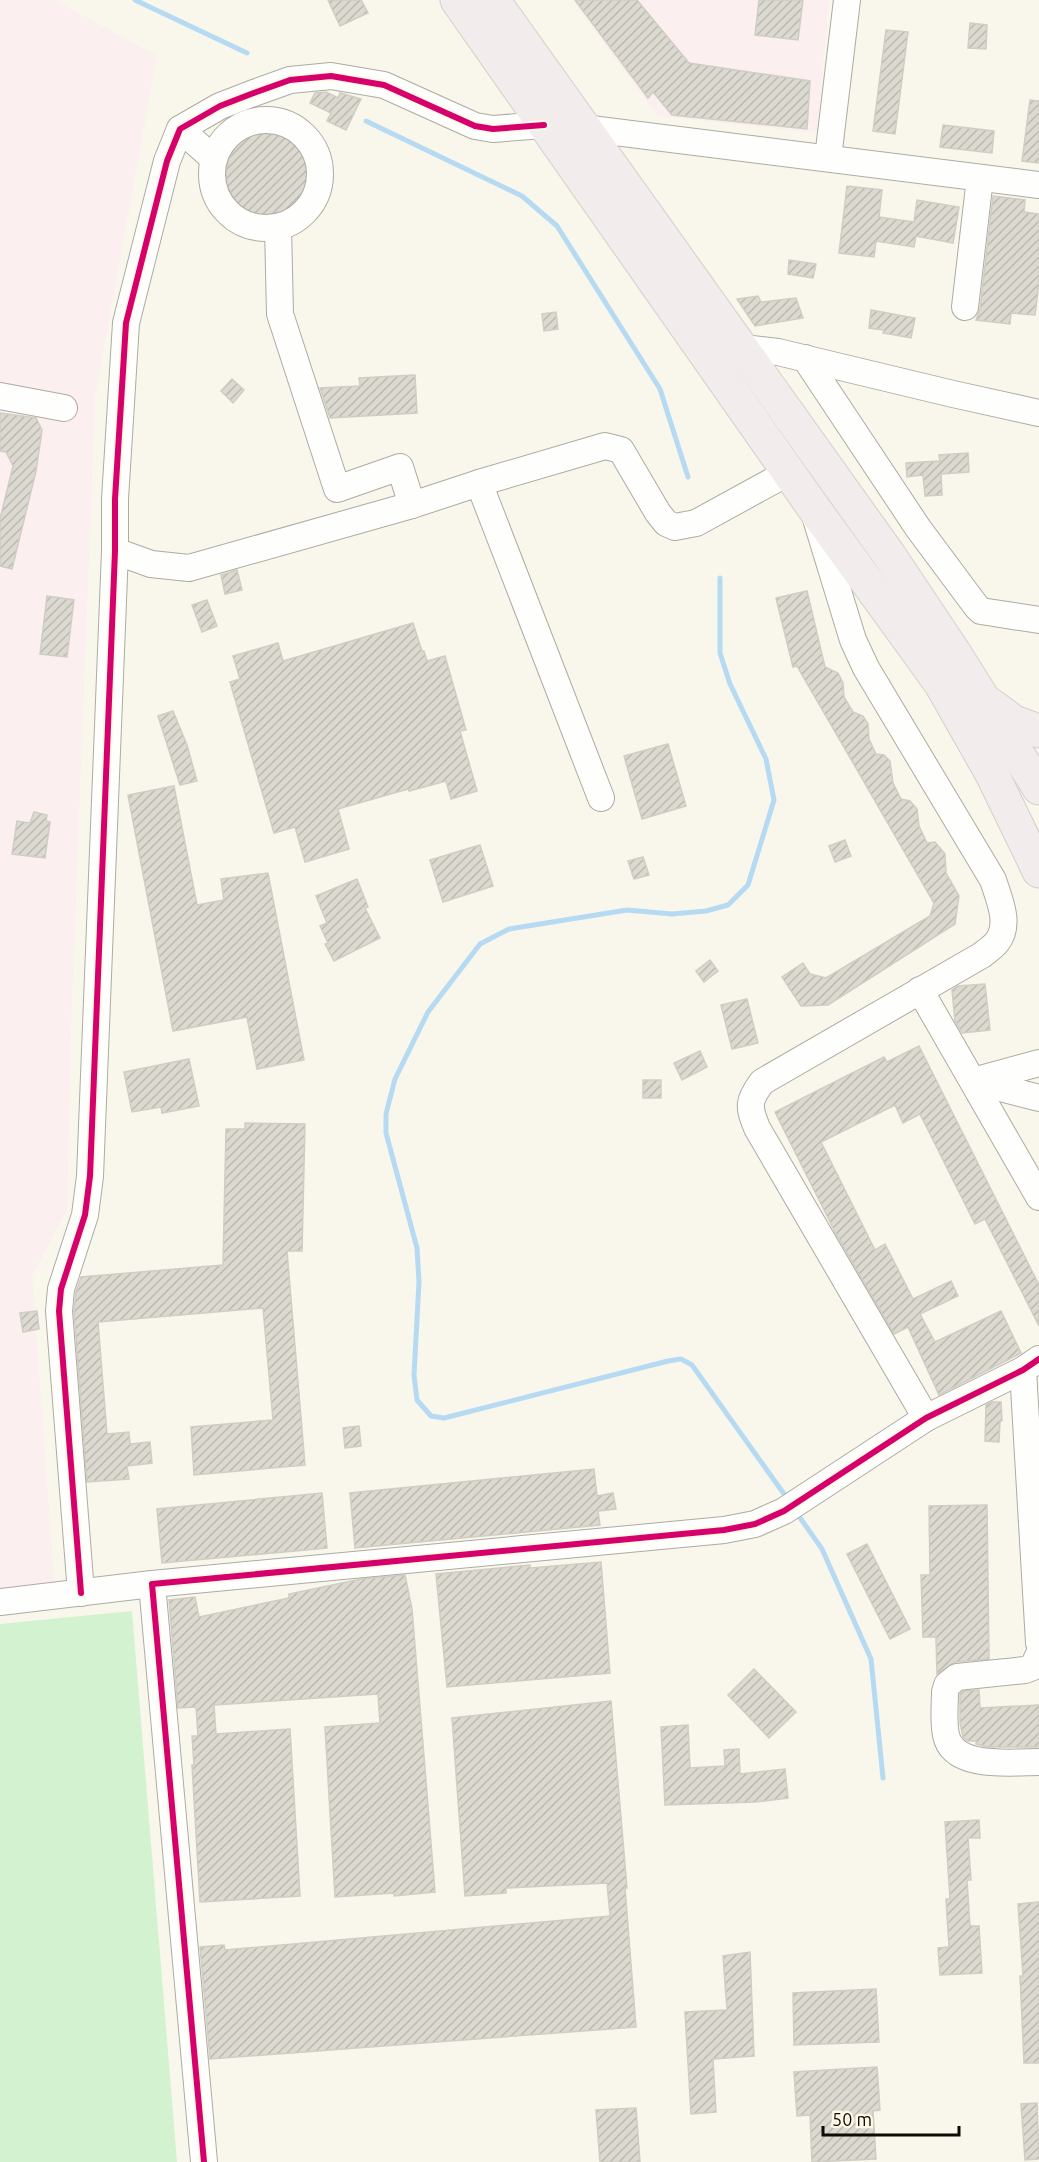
<svg xmlns="http://www.w3.org/2000/svg" width="1039" height="2162" font-family="Ubuntu,sans-serif">
	<defs>
		<pattern id="building-hatch" width="6" height="6" patternUnits="userSpaceOnUse" patternTransform="scale(1.5)"><rect width="6" height="6" fill="#dcd9d0"/><path d="M-1 1l2-2M0 6l6-6M5 7l2-2" fill="none" stroke="#bcb9b1"/></pattern>
	</defs>
	<rect width="100%" height="100%" fill="#f9f6ec"/>
	<g fill="#fbefef">
		<path d="M0,0H54L157,55L95,397L71,1027L67,1209L32,1276L55,1592L0,1597Z"/>
		<path d="M572,0H829L817,133L657,116Z"/>
	</g>
	<path fill="#d3f3d0" d="M132,1611L177,2162H0V1624Z"/>
	<g fill="none" stroke-linecap="round" stroke-linejoin="round">
		<g stroke="#b7daf3" stroke-width="5">
			<path d="M135,0L247,53"/>
			<path d="M366,121L522,196L557,226L660,389L688,477"/>
			<path d="M720,578V653L730,684L766,759L774,800L748,885L728,905L706,911L672,914L627,910L509,929L480,944L428,1012L395,1079L386,1114V1133L417,1248L419,1282L414,1375L417,1400L431,1416L444,1418L668,1361L681,1359L692,1365L789,1501"/>
			<path d="M796,1512L822,1549L871,1659L883,1778"/>
		</g>
	</g>
	<g fill="url(#building-hatch)" stroke="#d0cdc4" stroke-width="1.5">
		<path d="M328,0H361L368,13L340,26Z"/>
		<path d="M575,0H637L689,63L810,81L807,129L672,115L653,92L648,98Z"/>
		<path d="M759,0H803L798,40L755,35Z"/>
		<path d="M970,23L987,25L986,49L968,48Z"/>
		<path d="M886,30L908,32L895,134L873,131Z"/>
		<path d="M326,92L338,98L340,93L361,99L346,130L327,121L331,113L310,103L315,93Z"/>
		<path d="M1030,100L1039,101V163L1022,161Z"/>
		<path d="M943,125L994,131L992,153L940,147Z"/>
		<path d="M261,132L276,133L289,138L300,147L307,160L310,174L307,188L301,200L292,209L283,213L277,212L266,216L253,214L241,207L233,197L227,185L226,172L229,158L236,146L248,137Z"/>
		<path d="M847,186L882,190L879,217L914,222L917,200L959,207L953,243L916,236L914,247L876,241L874,257L839,253Z"/>
		<path d="M993,196L1025,200L1024,212L1039,214V282L1035,315L1011,313L1010,324L976,320L980,309Z"/>
		<path d="M789,260L816,264L813,278L788,274Z"/>
		<path d="M758,296L761,302L796,298L803,318L755,326L737,299Z"/>
		<path d="M871,310L915,318L911,338L883,333L884,330L869,328Z"/>
		<path d="M556,312L558,329L544,331L542,314Z"/>
		<path d="M415,375L417,413L330,418L320,388L360,386L359,378Z"/>
		<path d="M232,379L244,390L233,403L221,391Z"/>
		<path d="M0,413L36,418L42,430L36,471L12,569L0,566V519L13,466L6,452L0,451Z"/>
		<path d="M968,453L969,472L941,474L942,495L925,496L923,475L907,477L906,463L940,461L939,455Z"/>
		<path d="M237,570L242,590L225,594L221,575Z"/>
		<path d="M807,591L825,667L838,673L843,683L844,697L853,712L863,716L868,724L869,739L876,754L884,755L890,761L893,783L901,799L910,801L917,809L919,826L927,843L935,842L945,854L946,873L959,896L955,924L828,1005L801,1006L782,977L803,963L810,974L826,978L930,916L934,903L797,666L793,667L776,598Z"/>
		<path d="M47,596L74,600L67,657L40,654Z"/>
		<path d="M207,600L217,626L202,632L192,605Z"/>
		<path d="M413,623L422,651H424L427,661L445,656L466,730L460,731L477,791L451,799L446,781L409,791L408,789L338,809L349,849L305,862L295,827L274,833L230,682L240,679L233,656L278,643L283,661Z"/>
		<path d="M173,711L187,745L197,781L180,785L158,716Z"/>
		<path d="M668,744L686,806L642,819L624,756Z"/>
		<path d="M174,786L197,905L224,900L221,879L268,873L304,1060L257,1069L247,1017L173,1031L128,795Z"/>
		<path d="M34,812L47,815L46,821L50,822L45,858L12,854L17,821L30,823Z"/>
		<path d="M845,840L851,856L835,862L829,846Z"/>
		<path d="M480,845L493,886L443,902L430,860Z"/>
		<path d="M643,857L649,875L634,879L628,861Z"/>
		<path d="M357,879L368,907L365,908L380,938L334,961L325,944L328,943L320,926L327,923L316,896Z"/>
		<path d="M710,960L718,971L704,982L696,971Z"/>
		<path d="M985,984L990,1030L962,1033L955,1021L952,990L958,986Z"/>
		<path d="M747,999L758,1043L732,1049L721,1005Z"/>
		<path d="M919,1046L1039,1285V1326L985,1219L975,1224L920,1114L903,1123L895,1105L821,1142L875,1250L885,1244L913,1299L951,1281L958,1296L920,1314L935,1342L1001,1311L1021,1353L939,1395L908,1327L894,1334L836,1234L775,1112L884,1057L887,1062Z"/>
		<path d="M700,1051L707,1067L682,1080L674,1063Z"/>
		<path d="M189,1059L199,1106L162,1113L161,1107L132,1112L124,1072Z"/>
		<rect x="643" y="1080" width="18" height="18"/>
		<path d="M245,1123L305,1124L302,1251H287L305,1465L194,1475L191,1427L273,1420L263,1308L98,1322L107,1434L129,1432L130,1444L150,1442L152,1463L127,1466L129,1479L87,1482L74,1311L76,1292L81,1277L223,1265L226,1129H245Z"/>
		<path d="M37,1311L39,1329L23,1332L20,1313Z"/>
		<path d="M992,1402H1001L1002,1421H1000L999,1442L985,1441L986,1405Z"/>
		<path d="M359,1426L361,1446L345,1448L343,1428Z"/>
		<path d="M594,1469L597,1496L613,1493L616,1509L598,1511L600,1525L355,1548L350,1493Z"/>
		<path d="M322,1493L327,1548L162,1563L157,1509Z"/>
		<path d="M987,1505L989,1659L955,1662L937,1674L936,1637H923L921,1575H930L929,1506Z"/>
		<path d="M867,1544L910,1629L890,1639L847,1554Z"/>
		<path d="M601,1562L610,1673L447,1687L436,1574L530,1565V1568Z"/>
		<path d="M405,1575L412,1609L435,1892L394,1896V1893L335,1897L325,1727L380,1723L378,1694L214,1705L216,1734L290,1729L300,1896L200,1902L192,1765H194L192,1736H198L196,1707L178,1708L169,1600L195,1597L199,1617L289,1598V1594L361,1579Z"/>
		<path d="M754,1669L796,1712L769,1738L728,1695Z"/>
		<path d="M979,1690L980,1708L1039,1705V1747H987L976,1744V1741H968L963,1737L960,1723V1694L963,1691Z"/>
		<path d="M611,1701L627,1888H625L636,2027L210,2059L200,1947L224,1945L225,1950L610,1916L607,1883L506,1888V1893L465,1896L452,1718Z"/>
		<path d="M688,1725L690,1768L725,1766L724,1750L739,1749L740,1774L785,1769L788,1798L755,1802L665,1805L661,1727Z"/>
		<path d="M979,1820L980,1838H968L971,1880H967L970,1926H979L982,1973L940,1975L938,1948L949,1947L946,1899H950L945,1822Z"/>
		<path d="M1039,1902V2063H1024L1020,1976H1023L1018,1904Z"/>
		<path d="M750,1952L754,2056L713,2059L716,2112L691,2114L685,2012L727,2010L723,1956Z"/>
		<path d="M876,1989L879,2042L794,2045L793,1993Z"/>
		<path d="M877,2067L880,2110L873,2111L876,2159L812,2162L810,2115L797,2116L794,2072Z"/>
		<path d="M1037,2103L1039,2159L1025,2160L1021,2104Z"/>
		<path d="M636,2108L640,2162H600L596,2110Z"/>
	</g>
	<g fill="none" stroke-linecap="round" stroke-linejoin="round">
		<defs>
			<g id="minor">
				<circle cx="266" cy="174" r="54"/>
				<path d="M583,128L1039,185"/>
				<path d="M180,129L214,159"/>
				<path d="M828,158L847,0"/>
				<path d="M278,227L280,314L337,489L400,467L412,505"/>
				<path d="M965,307L980,178"/>
				<path d="M729,353L743,348L778,352L953,394L1039,413"/>
				<path d="M805,358L918,528L976,606L981,611L1039,620"/>
				<path d="M0,396L64,408"/>
				<path d="M479,483L601,798"/>
				<path d="M816,519L853,640L866,668L993,880C999,899 1011,924 997,942C993,947 987,951 982,955L762,1082C748,1101 748,1106 757,1128L926,1418"/>
				<path d="M115,551L151,564L189,568L412,505L479,483L605,446L621,450L658,513L666,523L675,527L696,523L789,472"/>
				<path d="M920,990L1039,1197"/>
				<path d="M1039,1063L973,1081L1039,1098"/>
				<path d="M1023,1370L1039,1643"/>
				<path d="M81,1593L59,1311L61,1289L85,1215L90,1176L115,551V499L126,323L167,161L180,129L220,106L251,94L290,80L331,76L384,85L475,126L493,129L544,125"/>
				<path d="M0,1602L152,1584"/>
				<path d="M1039,1654L1033,1667L1025,1670L957,1677L947,1685L945,1692C945,1705 943,1721 946,1735C953,1770 1013,1762 1039,1762"/>
				<path d="M204,2162L152,1584L724,1530L755,1524L784,1511L926,1418L1023,1370L1039,1359"/>
			</g>
			<g id="highway">
				<path d="M457,0L813,507L941,684L992,774L1039,871"/>
				<path d="M493,0L889,555L957,657L1039,788"/>
				<path d="M991,705L1014,722L1039,731"/>
			</g>
		</defs>
		<use href="#minor" stroke="#adaba2" stroke-width="28"/>
		<use href="#highway" stroke="#d1d0ca" stroke-width="35"/>
		<use href="#minor" stroke="#fefefc" stroke-width="26"/>
		<use href="#highway" stroke="#f3ecec" stroke-width="33"/>
		<defs>
			<g id="cycleway">
				<path d="M81,1593L59,1311L61,1289L85,1215L90,1176L115,551V499L126,323L167,161L180,129L220,106L251,94L290,80L331,76L384,85L475,126L493,129L544,125"/>
				<path d="M204,2162L152,1584L724,1530L755,1524L784,1511L926,1418L1023,1370L1039,1359"/>
			</g>
		</defs>
		<use href="#cycleway" stroke="#fff9e6" stroke-width="10"/>
		<use href="#cycleway" stroke="#d6006c" stroke-width="6"/>
	</g>
	<path d="M823 2126v9h136v-9" fill="none" stroke="#0d0b04" stroke-width="3"/>
	<text x="832" y="2126" font-size="18" fill="#0d0b04" stroke="#fff9e6" stroke-width="4.5" paint-order="stroke">50 m</text>
</svg>
